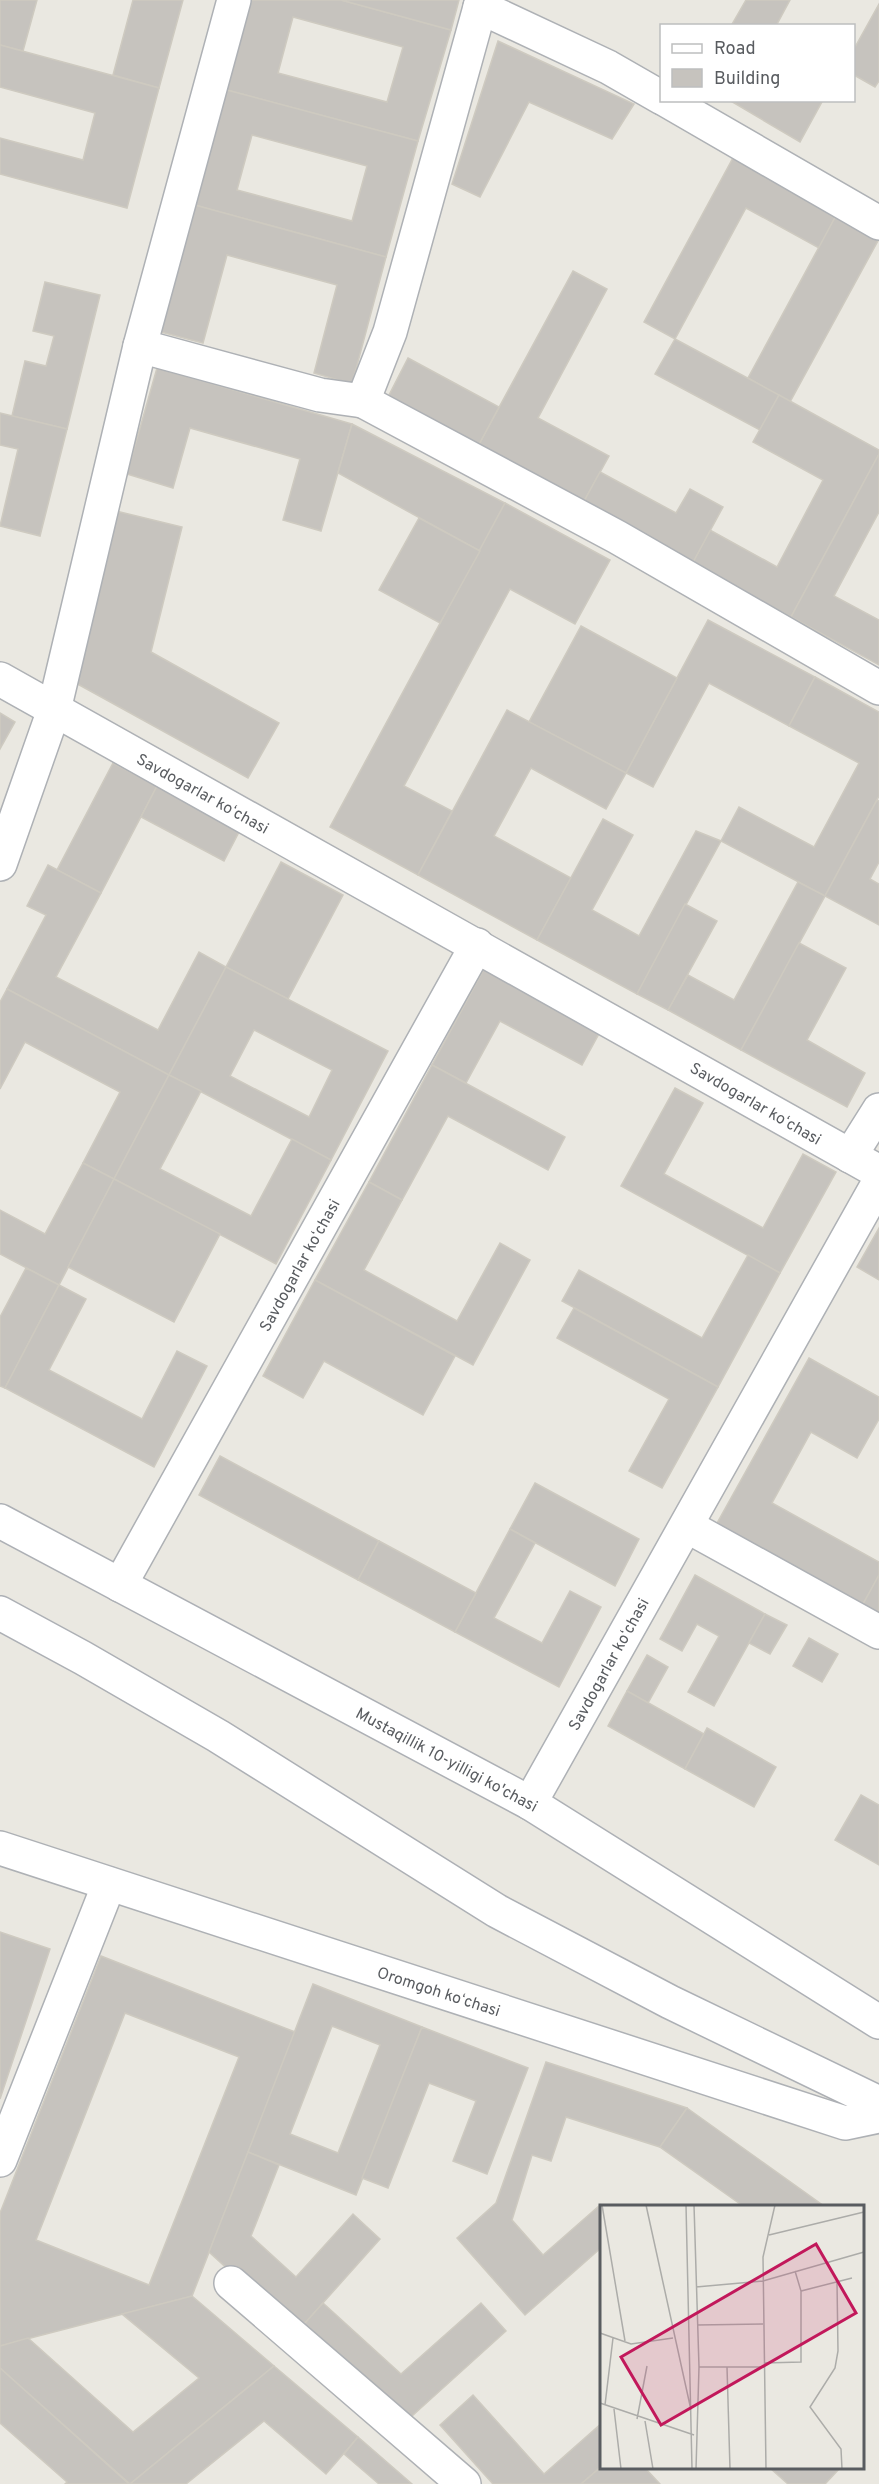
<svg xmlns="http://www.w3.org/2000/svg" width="879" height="2484" font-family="Overpass,sans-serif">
	<rect width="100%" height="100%" fill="#eae8e1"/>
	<g fill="#c6c3be" stroke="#cecac0" stroke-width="1.5" fill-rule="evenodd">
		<path d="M0,0H37L23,51L0,45Z"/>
		<path d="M133,0H183L159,88L113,75Z"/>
		<path d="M247,0H341L451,30L418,141L223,89ZM293,17L403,47L387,102L278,73Z"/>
		<path d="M341,0H459L451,30Z"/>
		<path d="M746,0H790L776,26H731Z"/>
		<path d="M879,4V81L875,87L854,75V49Z"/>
		<path d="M498,41L634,104L612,139L529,102L480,197L452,184Z"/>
		<path d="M0,45L159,88L127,208L0,174V138L83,160L95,113L0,87Z"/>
		<path d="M223,89L418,141L386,257L191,204ZM252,135L367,166L352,221L237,190Z"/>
		<path d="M729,100H823L800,142Z"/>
		<path d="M734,156L838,212L819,248L746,208L675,339L644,322Z"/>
		<path d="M191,204L386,257L352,384L314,373L337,285L227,255L203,343L157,331Z"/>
		<path d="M838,212L879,239L790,402L748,378Z"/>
		<path d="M573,271L607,289L538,418L609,456L582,505L477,448Z"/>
		<path d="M45,282L100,295L67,429L12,416L25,361L46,366L54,336L33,331Z"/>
		<path d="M675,339L779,395L760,430L655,374Z"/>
		<path d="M408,358L499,407L477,448L387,399Z"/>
		<path d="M157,368L352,424L321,531L283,520L300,459L190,428L173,488L127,474Z"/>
		<path d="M779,395L879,450V454L791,617L692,564L710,530L777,567L823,480L753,442Z"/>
		<path d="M0,413L67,429L40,536L0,526L18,449L0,445Z"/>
		<path d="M352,424L505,503L480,551L338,473Z"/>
		<path d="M879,454V512L834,596L879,620V665L791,617Z"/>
		<path d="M600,472L676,513L690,489L723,507L692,564L582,505Z"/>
		<path d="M505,503L610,560L575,624L510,589L404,786L452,811L418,875L330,827Z"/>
		<path d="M116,511L182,527L151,652L279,723L248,778L74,682Z"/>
		<path d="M419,518L480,551L440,623L379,590Z"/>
		<path d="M708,620L815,677L789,726L709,683L653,787L626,773Z"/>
		<path d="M581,626L677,678L626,773L529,722Z"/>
		<path d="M815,677L879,712V796L825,896L721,841L739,807L814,847L859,763L789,726Z"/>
		<path d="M507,710L626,773L606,809L531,768L494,836L571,878L537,940L418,875Z"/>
		<path d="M0,713L15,722L0,749Z"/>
		<path d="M113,763L157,786L101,893L57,870Z"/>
		<path d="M157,786L240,830L224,861L141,817Z"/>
		<path d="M877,800L879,801V862L870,879L879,884V925L825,896Z"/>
		<path d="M603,819L633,835L592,910L639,936L696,831L721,841L637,994L537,940Z"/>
		<path d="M281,862L343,895L288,999L226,967Z"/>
		<path d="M48,865L101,893L56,977L158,1030L199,952L226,967L169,1075L7,989L46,915L27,906Z"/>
		<path d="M798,882L825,896L741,1050L668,1010L688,975L734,1000Z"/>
		<path d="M685,904L717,921L668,1010L637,994Z"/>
		<path d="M799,943L846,968L807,1040L865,1073L847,1107L741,1050Z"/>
		<path d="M226,967L388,1051L331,1160L169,1075ZM254,1030L332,1070L309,1117L230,1076Z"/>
		<path d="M485,967L601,1030L582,1065L500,1021L466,1083L432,1065Z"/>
		<path d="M7,989L169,1075L114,1179L83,1163L120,1092L25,1042L0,1089V1002Z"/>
		<path d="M432,1065L565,1137L548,1170L448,1116L402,1200L369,1182Z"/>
		<path d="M169,1075L201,1091L160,1169L251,1216L292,1139L331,1160L276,1264L114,1179Z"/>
		<path d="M675,1088L703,1103L664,1174L763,1228L803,1154L836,1172L780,1273L621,1186Z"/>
		<path d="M83,1163L114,1179L59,1285L0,1254V1210L45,1234Z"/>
		<path d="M114,1179L220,1234L174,1322L68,1267Z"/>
		<path d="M369,1182L402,1200L364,1270L457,1321L500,1243L530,1260L473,1365L315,1280Z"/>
		<path d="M879,1228V1280L857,1267Z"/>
		<path d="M748,1255L780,1273L718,1387L562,1301L579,1270L702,1338Z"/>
		<path d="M26,1268L59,1285L5,1388L0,1386V1317Z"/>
		<path d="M315,1280L455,1356L423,1415L324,1361L303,1398L263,1376Z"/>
		<path d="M59,1285L86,1299L49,1370L142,1419L177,1351L207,1366L154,1467L5,1388Z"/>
		<path d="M574,1308L718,1387L662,1488L629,1471L669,1399L557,1338Z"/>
		<path d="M809,1358L879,1397V1419L857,1458L811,1432L772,1503L879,1562V1575L862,1606L716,1525Z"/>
		<path d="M220,1456L379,1541L358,1580L199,1495Z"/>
		<path d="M535,1483L639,1539L615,1586L510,1529Z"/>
		<path d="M510,1529L535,1543L494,1618L542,1643L570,1591L601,1607L559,1687L455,1632Z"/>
		<path d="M379,1541L476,1593L455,1632L358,1580Z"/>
		<path d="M695,1575L765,1614L714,1706L688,1692L719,1636L697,1624L682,1651L660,1639Z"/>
		<path d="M879,1575V1615L862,1606Z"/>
		<path d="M765,1614L787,1625L770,1654L749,1643Z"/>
		<path d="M809,1638L838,1654L822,1682L793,1666Z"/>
		<path d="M647,1655L668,1667L648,1703L627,1691Z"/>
		<path d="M627,1691L704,1734L685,1769L608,1726Z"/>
		<path d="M707,1728L776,1767L754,1807L685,1769Z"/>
		<path d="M861,1795L879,1805V1865L835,1840Z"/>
		<path d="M0,1932L50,1949L0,2099Z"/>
		<path d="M101,1956L295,2032L192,2296L0,2346V2213ZM125,2013L239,2057L149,2285L36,2240Z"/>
		<path d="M313,1984L422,2027L356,2195L248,2152ZM332,2026L380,2045L338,2153L290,2134Z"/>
		<path d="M422,2027L528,2068L487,2174L453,2161L476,2101L429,2083L388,2188L362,2178Z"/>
		<path d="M546,2062L687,2108L660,2147L566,2117L551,2161L532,2155L512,2220L543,2255L600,2205L602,2247L525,2315L457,2238L496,2203Z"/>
		<path d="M687,2108L824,2206H743L660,2147Z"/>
		<path d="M248,2152L279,2165L251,2236L296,2277L353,2214L380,2239L297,2332L209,2252Z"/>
		<path d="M192,2296L274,2366L130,2484L0,2368V2346L28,2338L133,2432L199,2378L122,2314Z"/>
		<path d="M323,2303L401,2374L481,2303L506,2331L402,2425L297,2332Z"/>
		<path d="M274,2366L358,2437L326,2474L264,2421L186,2484H130Z"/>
		<path d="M0,2368L129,2484H65L67,2482L0,2423Z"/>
		<path d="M473,2395L544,2474L602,2423V2466L581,2484H493L440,2425Z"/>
		<path d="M358,2437L412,2484H379L344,2454Z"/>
		<path d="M602,2466L645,2468L660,2484H581Z"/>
		<path d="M770,2468H840L825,2484H788Z"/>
	</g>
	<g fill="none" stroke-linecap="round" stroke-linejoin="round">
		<defs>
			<g id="minor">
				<path d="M480,7L608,67L662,98"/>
				<path d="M666,100L879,223"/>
				<path d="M140,346L320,395L363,401L390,332L482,0"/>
				<path d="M363,401L617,537L879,688"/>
				<path d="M0,679L879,1172"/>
				<path d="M850,1156L879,1110"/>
				<path d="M687,1526L879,1632"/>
				<path d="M120,1585L477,945"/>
				<path d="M530,1803L879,1182"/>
				<path d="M0,1848L845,2123L879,2116"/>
				<path d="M0,2160L109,1884"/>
				<path d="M231,2283L464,2484"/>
			</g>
			<path id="tertiary" d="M0,864L54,710L140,346L234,0"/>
			<g id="secondary">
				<path d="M0,1521L530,1803L879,2022"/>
				<path d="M0,1613L83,1658L218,1736L497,1911L670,2002L879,2103"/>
			</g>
		</defs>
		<use href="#minor" stroke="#aeb1b5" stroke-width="36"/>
		<use href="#tertiary" stroke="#aeb1b5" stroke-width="36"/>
		<use href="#secondary" stroke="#adb0b5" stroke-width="36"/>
		<use href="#minor" stroke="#fff" stroke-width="33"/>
		<use href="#tertiary" stroke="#fff" stroke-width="33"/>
		<use href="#secondary" stroke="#fff" stroke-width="33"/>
	</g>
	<g text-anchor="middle" stroke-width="4.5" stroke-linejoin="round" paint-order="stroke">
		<g font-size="16" fill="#595c60" stroke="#fff">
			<text transform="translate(203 793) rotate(29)" y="6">Savdogarlar koʻchasi</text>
			<text transform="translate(756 1103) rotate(30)" y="6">Savdogarlar koʻchasi</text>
			<text transform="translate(299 1265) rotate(-61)" y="6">Savdogarlar koʻchasi</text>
			<text transform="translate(608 1664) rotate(-61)" y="6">Savdogarlar koʻchasi</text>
			<text transform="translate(447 1759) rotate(28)" y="6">Mustaqillik 10-yilligi ko'chasi</text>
			<text transform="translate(439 1991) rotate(18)" y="6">Oromgoh koʻchasi</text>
		</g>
	</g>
	<g transform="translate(600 2205)">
		<rect width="264" height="264" fill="#eae8e1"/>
		<path fill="none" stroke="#acaca9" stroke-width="1.5" d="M2,0L25,136M46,0L91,205M86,0L92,264M94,0L99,162L96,264M169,30L264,7M195,66L201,86L252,73M237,77L238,146L235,163L210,202L241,244L242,264M96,82L163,76L264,47M97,120L163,119M0,128L31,139L73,133M164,158L201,157V86M99,162H164M127,162L130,264M0,198L94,230M5,200L13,133M14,204L21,264M37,214L47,161M45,216L53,264M166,264L163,52L175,0"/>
		<path fill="#c2185b" fill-opacity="0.15" stroke="#c2185b" stroke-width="3" d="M216,39L256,108L61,220L21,152Z"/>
		<rect width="264" height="264" fill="none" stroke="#595c60" stroke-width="3"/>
	</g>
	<rect x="660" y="24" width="195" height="78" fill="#ffffff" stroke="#bdbebf" stroke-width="1.5"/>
	<rect x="672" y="44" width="30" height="9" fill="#ffffff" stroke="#bdbebf" stroke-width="1.5"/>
	<text x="714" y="54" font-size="18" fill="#595c60">Road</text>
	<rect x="672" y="69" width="30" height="18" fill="#c6c3be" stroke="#bdbebf" stroke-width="1.5"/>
	<text x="714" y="84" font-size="18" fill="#595c60">Building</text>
</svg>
